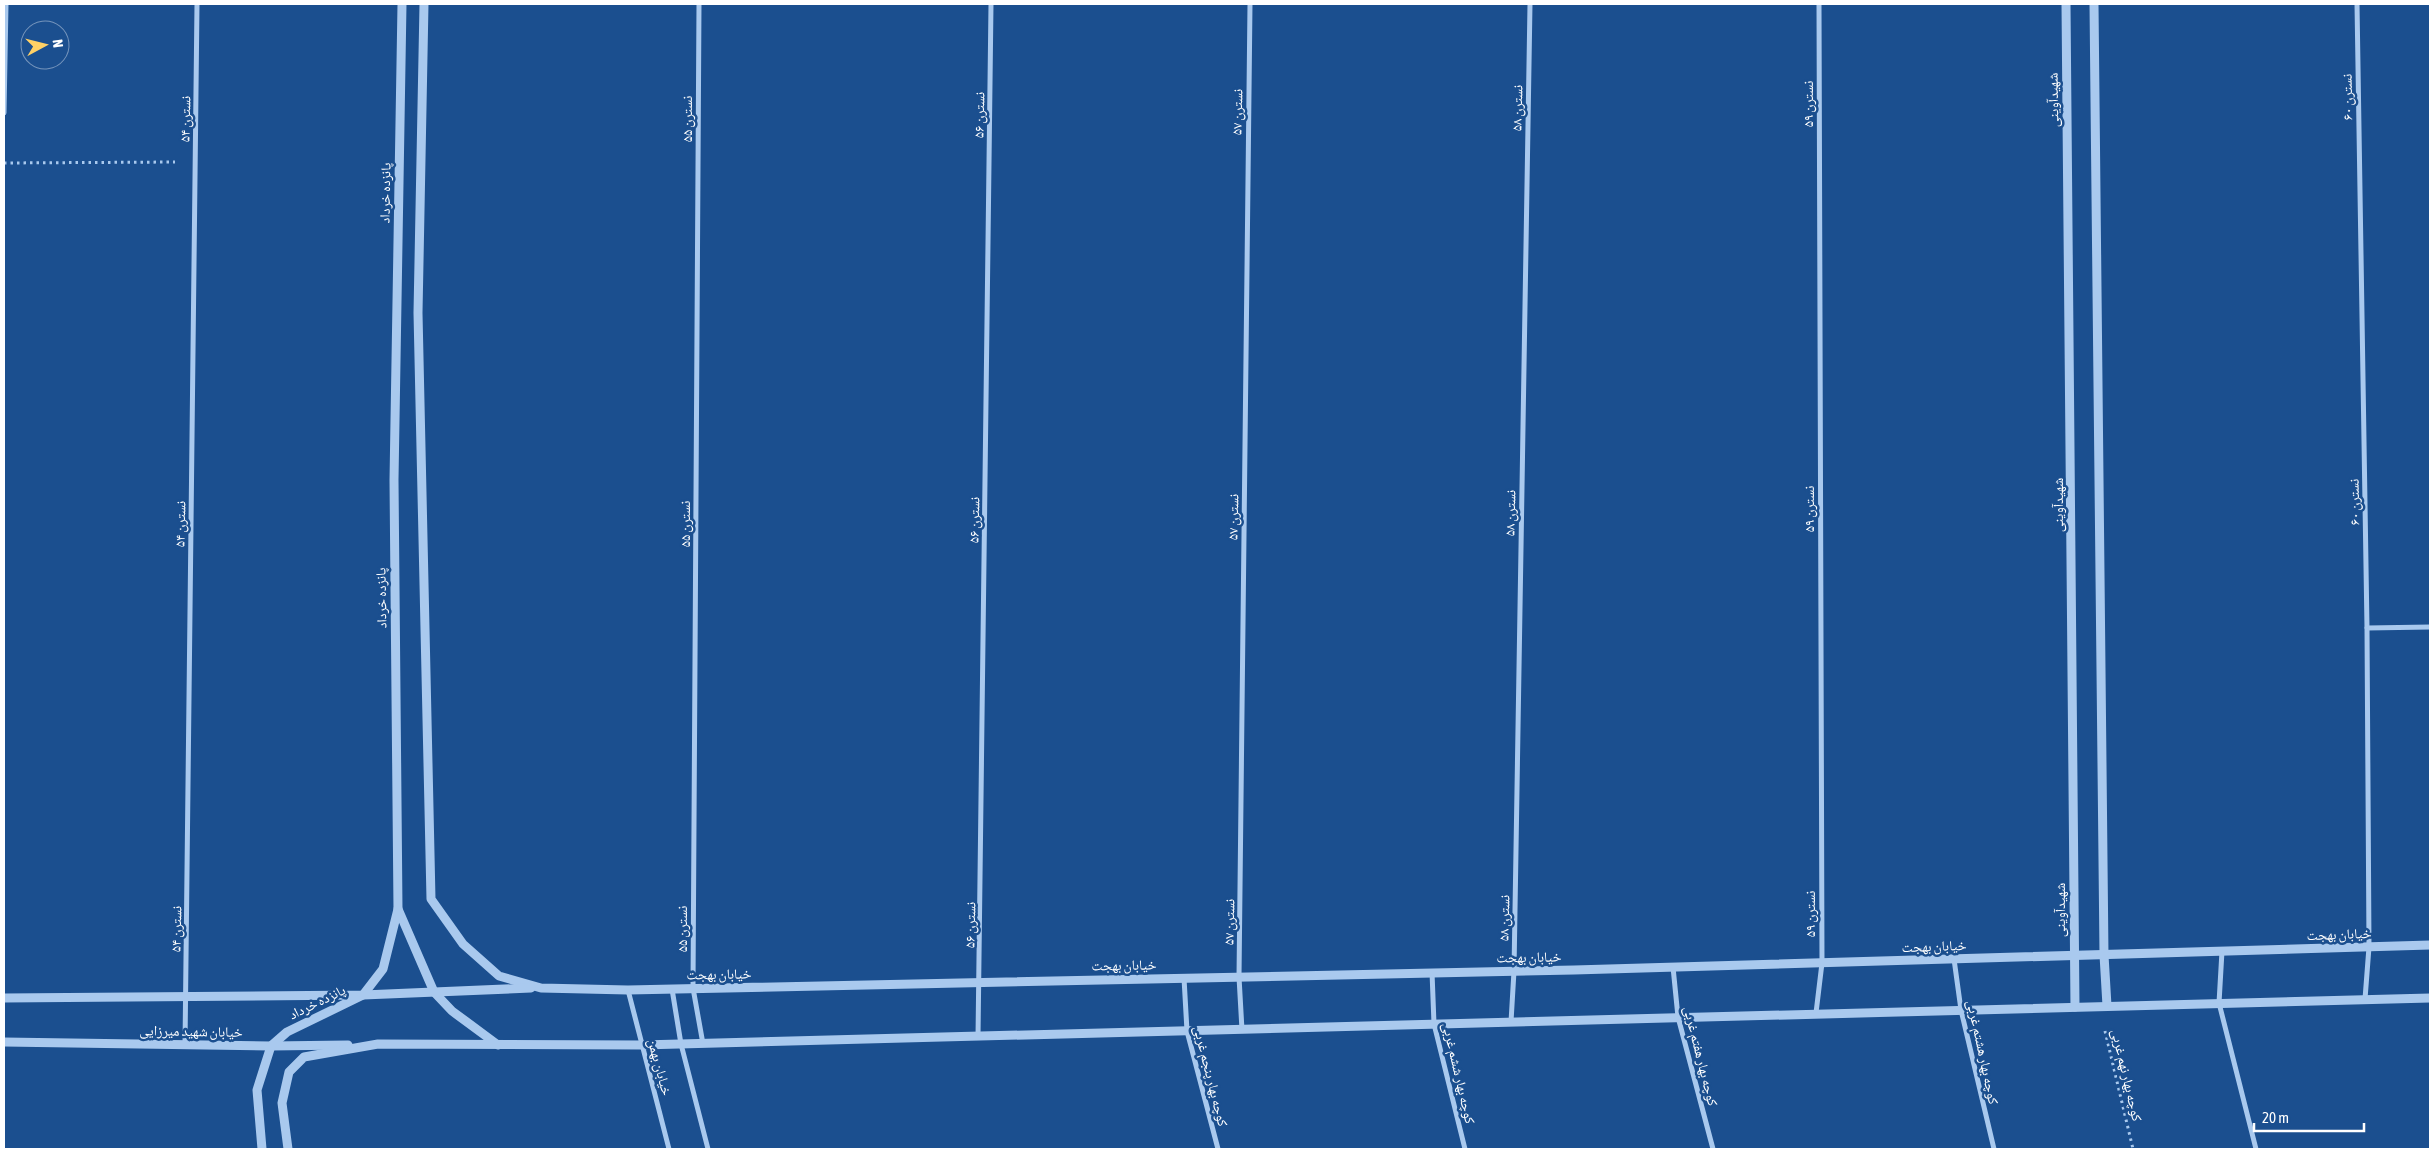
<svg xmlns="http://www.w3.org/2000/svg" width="2434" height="1153" font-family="'Asap Condensed','Noto Naskh Arabic',sans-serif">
	<rect width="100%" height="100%" fill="#1b4f8f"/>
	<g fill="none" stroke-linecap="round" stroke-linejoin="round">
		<g stroke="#a9c9ee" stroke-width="3" stroke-dasharray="2.5 4" stroke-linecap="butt">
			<path d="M4,163L175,162"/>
			<path d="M2105,1031L2133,1149"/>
		</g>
		<g stroke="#a9c9ee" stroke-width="5">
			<path d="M699,4L693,988L703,1044"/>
			<path d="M2357,4L2367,628L2369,947L2365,999"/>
			<path d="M4,113L6,4"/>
			<path d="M2367,628L2430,627"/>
			<path d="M2222,951L2219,1003L2256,1149"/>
			<path d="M1954,959L1961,1010L1994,1149"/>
			<path d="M1673,967L1678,1017L1713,1149"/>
			<path d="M1432,972L1434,1024L1465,1149"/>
			<path d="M1184,978L1187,1031L1218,1149"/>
			<path d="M672,989L681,1044L708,1149"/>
			<path d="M628,990L669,1149"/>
			<path d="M1816,1013L1822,963L1819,4"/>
			<path d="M1511,1022L1514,971L1530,4"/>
			<path d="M1242,1030L1239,977L1250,4"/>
			<path d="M978,1037L991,4"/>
			<path d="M185,1045L197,4"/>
		</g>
		<g stroke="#a9c9ee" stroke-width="9">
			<path d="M424,4L418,313L431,899L463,944L499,976L541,988L628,990L1574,970L2430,945"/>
			<path d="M2066,4L2075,1007"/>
			<path d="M2094,4L2104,955L2107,1006"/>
			<path d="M398,909L434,992L452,1011L498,1045"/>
			<path d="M4,998L363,995L531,988"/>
			<path d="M4,1042L271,1046L348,1045"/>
			<path d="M262,1149L257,1090L271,1046L287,1032L363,995L383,969L398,909L394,480L402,4"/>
			<path d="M288,1149L282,1103L289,1072L304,1057L378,1044L642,1045L2430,998"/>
		</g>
	</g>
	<g text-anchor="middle" stroke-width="5" stroke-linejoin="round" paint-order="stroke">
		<g font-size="14" fill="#fff" stroke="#1b4f8f">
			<text transform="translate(2347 97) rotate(-91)" y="5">نسترن ۶۰</text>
			<text transform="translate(2053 100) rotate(-91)" y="5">شهیدآوینی</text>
			<text transform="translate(1808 104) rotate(-90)" y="5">نسترن ۵۹</text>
			<text transform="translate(1517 108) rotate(-89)" y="5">نسترن ۵۸</text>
			<text transform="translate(1237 112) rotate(-89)" y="5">نسترن ۵۷</text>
			<text transform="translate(979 115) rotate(-89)" y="5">نسترن ۵۶</text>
			<text transform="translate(185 119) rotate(-89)" y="5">نسترن ۵۴</text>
			<text transform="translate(687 119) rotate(-90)" y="5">نسترن ۵۵</text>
			<text transform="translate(385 193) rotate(-89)" y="5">پانزده خرداد</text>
			<text transform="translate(2354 502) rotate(-91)" y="5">نسترن ۶۰</text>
			<text transform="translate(2058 505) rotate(-90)" y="5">شهیدآوینی</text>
			<text transform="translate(1809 509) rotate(-90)" y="5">نسترن ۵۹</text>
			<text transform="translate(1510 513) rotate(-89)" y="5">نسترن ۵۸</text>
			<text transform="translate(1233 517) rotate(-89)" y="5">نسترن ۵۷</text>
			<text transform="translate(974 520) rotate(-89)" y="5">نسترن ۵۶</text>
			<text transform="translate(180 524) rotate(-89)" y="5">نسترن ۵۴</text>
			<text transform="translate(685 524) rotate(-90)" y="5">نسترن ۵۵</text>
			<text transform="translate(381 598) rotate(-91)" y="5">پانزده خرداد</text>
			<text transform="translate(2060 910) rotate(-90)" y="5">شهیدآوینی</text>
			<text transform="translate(1810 914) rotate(-90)" y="5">نسترن ۵۹</text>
			<text transform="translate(1504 918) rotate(-89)" y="5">نسترن ۵۸</text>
			<text transform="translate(1229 922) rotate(-89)" y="5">نسترن ۵۷</text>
			<text transform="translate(970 925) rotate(-89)" y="5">نسترن ۵۶</text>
			<text transform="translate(176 929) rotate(-89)" y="5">نسترن ۵۴</text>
			<text transform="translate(682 929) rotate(-90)" y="5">نسترن ۵۵</text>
			<text transform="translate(2339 934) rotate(-2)" y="5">خیابان بهجت</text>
			<text transform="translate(1934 946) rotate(-2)" y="5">خیابان بهجت</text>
			<text transform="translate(1529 957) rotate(-1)" y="5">خیابان بهجت</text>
			<text transform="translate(1124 965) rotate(-1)" y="5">خیابان بهجت</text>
			<text transform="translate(719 974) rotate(-1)" y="5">خیابان بهجت</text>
			<text transform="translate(317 1002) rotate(-26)" y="5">پانزده خرداد</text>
			<text transform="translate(191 1031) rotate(1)" y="5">خیابان شهید میرزایی</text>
			<text transform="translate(1983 1052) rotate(78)" y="5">کوچه بهار هشتم غربی</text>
			<text transform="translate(1701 1056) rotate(76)" y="5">کوچه بهار هفتم غربی</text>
			<text transform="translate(660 1067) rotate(75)" y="5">خیابان بهمن</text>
			<text transform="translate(1459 1073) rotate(77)" y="5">کوچه بهار ششم غربی</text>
			<text transform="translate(2127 1075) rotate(77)" y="5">کوچه بهار نهم غربی</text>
			<text transform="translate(1211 1076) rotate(76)" y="5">کوچه بهار پنجم غربی</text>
		</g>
	</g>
	<rect width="2434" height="1153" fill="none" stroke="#ffffff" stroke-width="10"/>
	<g transform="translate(45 45) rotate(83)"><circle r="24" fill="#1b4f8f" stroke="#7695bc"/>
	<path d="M0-4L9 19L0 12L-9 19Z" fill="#ffd166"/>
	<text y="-8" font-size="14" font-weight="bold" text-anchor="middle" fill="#ffffff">N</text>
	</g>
	<path d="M2254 1123v8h110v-8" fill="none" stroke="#ffffff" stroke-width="2.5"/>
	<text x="2262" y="1123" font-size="15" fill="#ffffff" stroke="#1b4f8f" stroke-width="4" paint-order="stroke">20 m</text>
</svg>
